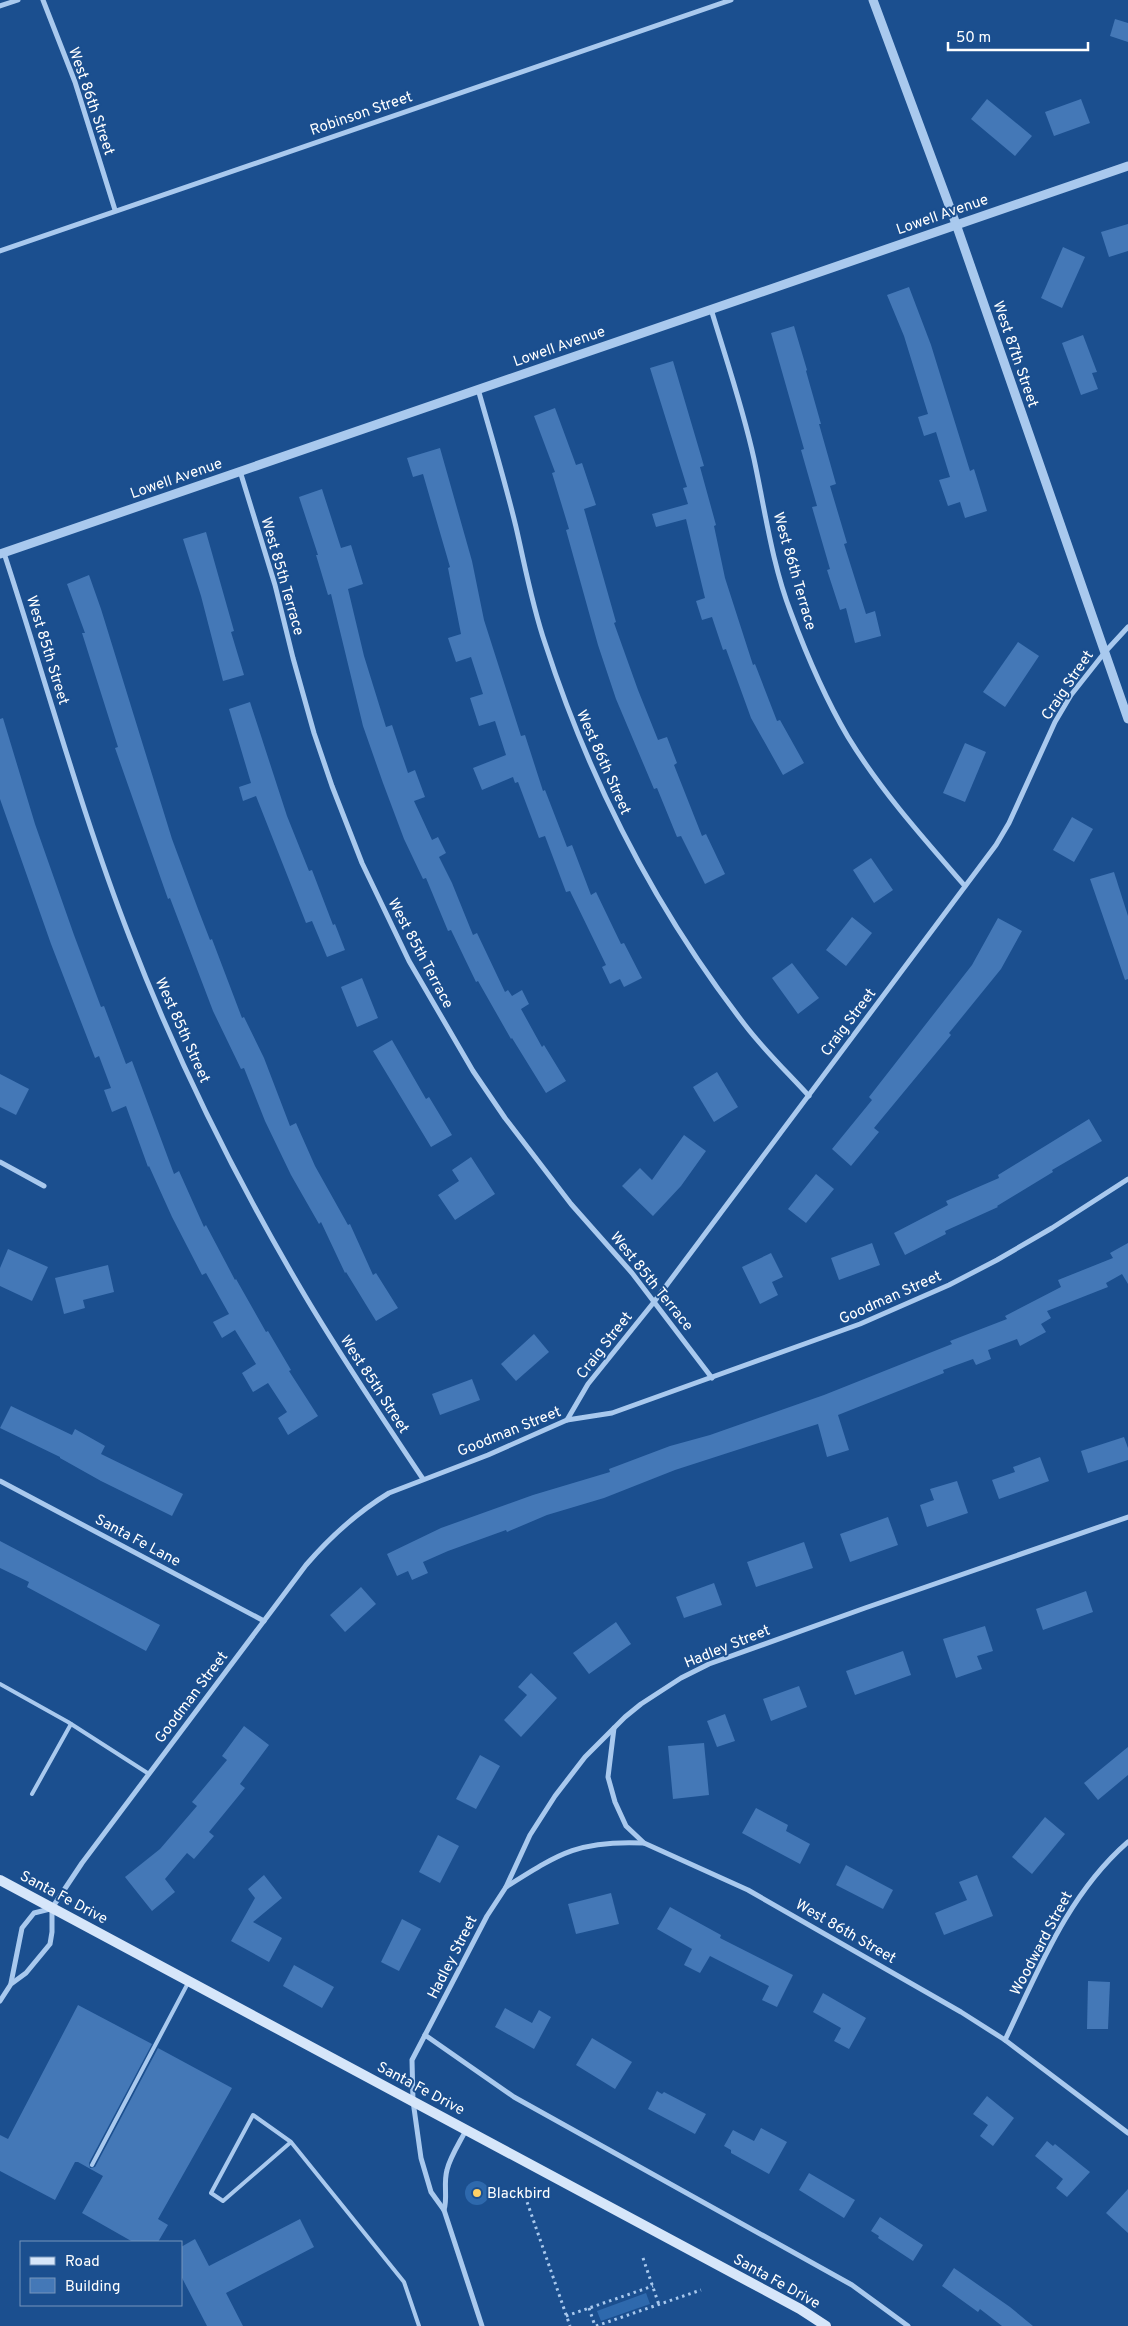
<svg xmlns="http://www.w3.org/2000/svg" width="1128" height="2326" font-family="Overpass,sans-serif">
	<rect width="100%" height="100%" fill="#1b4f8f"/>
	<g fill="#2e69ad">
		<circle cx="477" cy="2193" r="12"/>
		<path d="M646,2293L650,2304L601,2321L597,2311Z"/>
	</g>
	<g fill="#4478b7">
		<path d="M1115,19L1128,23V42L1110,36Z"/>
		<path d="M987,99L1032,136L1015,156L971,119Z"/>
		<path d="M1081,99L1090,123L1054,136L1045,112Z"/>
		<path d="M1128,224V251L1109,257L1101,232Z"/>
		<path d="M1063,247L1085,257L1062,308L1041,298Z"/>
		<path d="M909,287L931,345L970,471L974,469L987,511L965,518L960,502L948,506L939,480L950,477L936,432L924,436L918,417L928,414L904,336L887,295Z"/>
		<path d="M794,326L807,370L806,371L821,424H819L836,484L830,486L847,543L844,544L866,614L875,611L881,636L855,643L846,608L840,610L827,570L830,569L812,507L817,506L801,450L804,449L771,333Z"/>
		<path d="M1083,335L1097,372L1092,373L1098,389L1081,395L1062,343Z"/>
		<path d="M673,361L704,466L700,467L716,525L714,526L725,578L753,665L755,664L777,721L780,720L804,763L783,775L751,718L726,649L723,650L712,617L702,620L696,601L705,598L686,519L656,527L652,514L688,504L683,488L687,487L650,368Z"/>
		<path d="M555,408L576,465L582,463L596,505L584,509L616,622L614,623L638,690L658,740L667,737L677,763L674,765L702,836L706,834L725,874L705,884L681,836L677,837L657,788L654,789L616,699L598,645L566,530L569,529L552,473L555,472L534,416Z"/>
		<path d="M440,448L472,561L484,620L521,736L525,735L543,791L545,790L567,847L572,845L591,895L596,892L621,944L624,943L642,978L624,987L620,979L610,984L602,967L606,965L570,891L566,892L545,836L539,838L518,782L515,783L513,777L482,790L473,768L506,755L495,721L479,726L470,698L483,694L471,657L456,662L448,638L461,634L448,568L450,567L423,474L413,477L407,458Z"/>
		<path d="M322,489L341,548L351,545L363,584L348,589L364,656L386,727L392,725L408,773L415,770L425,797L414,801L432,840L438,837L446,853L439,857L452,883L473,935L477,933L505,992L508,990L512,996L522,990L529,1004L521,1009L542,1047L544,1045L566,1081L546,1093L512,1038L511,1039L478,981L476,982L451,930L448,931L426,878L423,879L404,839L383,783L363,726L331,594L328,595L316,555H318L299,497Z"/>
		<path d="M206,532L234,631L231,632L244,675L223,681L201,596L183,539Z"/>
		<path d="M89,575L101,609L172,839L198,909L210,940L212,939L242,1018L244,1017L264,1058L290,1126L296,1123L315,1166L348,1225L350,1224L373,1275L376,1273L398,1308L376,1321L346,1272L345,1273L321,1222L319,1224L291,1175L265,1121L244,1068L241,1069L213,1011L170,898L168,899L115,748L118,747L82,633H85L67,584Z"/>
		<path d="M1018,642L1039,656L1005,707L983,692Z"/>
		<path d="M250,702L287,816L309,871L312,870L333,925L335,924L345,950L327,957L312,921L306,923L256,796L243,801L239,787L251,783L229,709Z"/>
		<path d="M3,718L35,824L74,935L101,1007L104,1006L126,1064L132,1061L174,1174L179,1171L204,1227L206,1225L235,1280L236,1279L266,1332L268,1331L291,1370L289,1371L318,1416L288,1435L278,1418L287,1412L268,1383L253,1392L242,1373L256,1364L235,1330L222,1338L213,1322L229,1314L206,1273L202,1275L172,1217L149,1166L148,1167L126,1106L112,1112L104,1090L111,1088L99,1056L95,1058L51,944L0,799V719Z"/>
		<path d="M965,743L986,752L965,802L943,793Z"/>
		<path d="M1072,817L1093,829L1074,862L1053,850Z"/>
		<path d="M871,858L893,890L874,903L853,870Z"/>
		<path d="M1114,872L1128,916V979L1125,980L1090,879Z"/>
		<path d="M852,917L872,933L846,966L826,950Z"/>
		<path d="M998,918L1022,931L1001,969L949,1033L951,1035L874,1128L879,1132L851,1166L832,1149L872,1100L869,1097L972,965Z"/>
		<path d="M792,963L819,998L798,1014L772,978Z"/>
		<path d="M362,978L378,1018L357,1027L341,987Z"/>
		<path d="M392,1040L426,1099L429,1097L452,1135L431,1147L373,1051Z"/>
		<path d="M717,1072L738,1107L714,1122L693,1087Z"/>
		<path d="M0,1074L29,1089L16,1115L0,1107Z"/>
		<path d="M1089,1119L1102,1141L1052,1170L1053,1172L997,1206L998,1207L945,1231L946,1234L905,1255L894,1233L948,1205L946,1201L999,1178L998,1175Z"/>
		<path d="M684,1135L706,1151L681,1186L653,1216L622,1186L640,1168L652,1180Z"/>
		<path d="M471,1157L495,1194L455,1220L438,1195L459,1181L452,1170Z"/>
		<path d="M816,1174L834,1189L806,1223L788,1209Z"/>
		<path d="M872,1243L880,1265L839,1280L831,1258Z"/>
		<path d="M1128,1243V1284L1122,1274L1106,1283L1108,1287L1047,1311L1051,1318L1041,1324L1046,1332L1020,1346L1017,1339L988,1350L991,1359L976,1365L973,1359L943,1370L944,1373L838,1415L849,1450L827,1457L818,1424L675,1470L604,1498L547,1515L507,1532L506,1530L448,1551L423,1562L428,1573L412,1580L408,1571L397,1576L387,1554L441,1528L533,1495L610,1472L609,1469L670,1446L710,1435L824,1395L952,1344L950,1341L1007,1319L1005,1316L1061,1287L1058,1280L1113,1258L1110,1253Z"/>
		<path d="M8,1249L48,1267L32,1301L0,1286V1268Z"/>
		<path d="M771,1253L783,1277L772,1282L778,1295L760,1304L742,1267Z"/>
		<path d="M108,1265L114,1292L83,1300L85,1308L64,1314L55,1278Z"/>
		<path d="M534,1334L549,1352L516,1381L501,1364Z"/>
		<path d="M472,1379L480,1400L440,1415L432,1394Z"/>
		<path d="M11,1406L72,1435L75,1429L105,1446L101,1454L183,1494L172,1516L101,1481L60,1458V1457L0,1428Z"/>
		<path d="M1124,1437L1128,1448V1460L1088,1473L1081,1451Z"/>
		<path d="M1040,1457L1049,1481L999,1499L992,1480L1015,1472L1013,1467Z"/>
		<path d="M957,1481L968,1513L927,1527L920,1505L934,1500L930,1489Z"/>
		<path d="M888,1517L898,1545L850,1562L840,1534Z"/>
		<path d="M0,1541L160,1625L146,1651L27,1587L29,1582L0,1568Z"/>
		<path d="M804,1542L813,1568L756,1587L747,1562Z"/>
		<path d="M714,1583L722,1605L684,1618L676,1597Z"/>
		<path d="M361,1587L376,1604L345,1632L330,1615Z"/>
		<path d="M1086,1591L1093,1612L1043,1630L1036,1609Z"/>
		<path d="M616,1622L631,1644L589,1674L573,1653Z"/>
		<path d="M985,1626L993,1651L977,1656L982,1669L956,1678L943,1639Z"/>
		<path d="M903,1651L911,1675L855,1695L846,1671Z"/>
		<path d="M531,1673L557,1698L521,1737L504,1720L527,1695L518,1687Z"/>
		<path d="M799,1686L807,1707L771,1721L763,1699Z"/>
		<path d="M725,1714L735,1741L717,1747L707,1721Z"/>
		<path d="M244,1726L269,1745L240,1784L245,1788L209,1832L214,1836L194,1859L187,1853L165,1879L175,1892L152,1911L125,1877L160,1849L197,1806L192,1802L227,1760L222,1756Z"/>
		<path d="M704,1743L709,1795L673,1799L668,1746Z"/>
		<path d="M1128,1747V1775L1098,1800L1084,1783Z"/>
		<path d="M480,1755L500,1766L476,1809L456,1799Z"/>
		<path d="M756,1808L788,1825L786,1831L810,1844L800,1864L742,1833Z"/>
		<path d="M1045,1817L1065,1834L1032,1874L1012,1857Z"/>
		<path d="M438,1835L459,1846L440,1883L419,1872Z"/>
		<path d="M846,1865L893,1890L883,1909L836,1885Z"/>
		<path d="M264,1875L282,1898L253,1922L282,1938L269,1962L231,1941L255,1898L248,1889Z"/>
		<path d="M977,1875L993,1916L944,1935L935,1913L967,1900L959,1882Z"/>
		<path d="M611,1893L619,1924L576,1934L568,1904Z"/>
		<path d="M670,1907L721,1935L720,1938L793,1975L777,2007L762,2000L769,1986L710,1956L700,1973L684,1965L692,1949L657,1929Z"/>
		<path d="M402,1919L421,1929L399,1971L381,1962Z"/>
		<path d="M294,1965L334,1987L322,2008L283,1986Z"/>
		<path d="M1088,1981L1110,1982L1108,2029H1087Z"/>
		<path d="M823,1993L866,2018L849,2049L834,2041L841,2028L813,2012Z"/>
		<path d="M78,2005L152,2044L89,2163L90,2168L95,2167L158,2048L232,2088L158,2219L168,2225L158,2242H133L82,2213L103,2176L78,2162H75L55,2200L0,2171V2135L8,2139Z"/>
		<path d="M505,2008L532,2023L539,2010L551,2017L534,2049L495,2027Z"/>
		<path d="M592,2038L632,2062L615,2089L576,2065Z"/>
		<path d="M657,2091L662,2094L664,2092L706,2114L695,2134L648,2109Z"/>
		<path d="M987,2096L1014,2118L993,2146L980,2136L988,2125L973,2114Z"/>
		<path d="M761,2128L787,2142L769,2174L731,2153V2150L724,2146L733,2130L754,2141Z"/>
		<path d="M1047,2141L1053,2146L1055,2144L1090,2172L1067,2197L1056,2188L1063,2179L1035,2156Z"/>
		<path d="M809,2173L855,2200L844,2218L799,2190Z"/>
		<path d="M1128,2189V2233L1106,2213Z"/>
		<path d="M880,2217L923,2245L913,2261L878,2238L879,2236L871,2231Z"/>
		<path d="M300,2219L314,2247L226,2293L243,2326H207L181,2276V2247L195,2239L209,2266Z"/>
		<path d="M954,2268L1010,2307L1033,2326H1002L980,2309L978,2312L942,2286Z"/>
	</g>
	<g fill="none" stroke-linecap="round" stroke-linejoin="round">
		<g stroke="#a9c9ee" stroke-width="3" stroke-dasharray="2.5 4" stroke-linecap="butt">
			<path d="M525,2196L570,2326"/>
			<path d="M643,2258L659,2305"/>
			<path d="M589,2308L595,2326"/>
			<path d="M566,2316L653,2286"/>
			<path d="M596,2326L701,2290"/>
		</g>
		<g stroke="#a9c9ee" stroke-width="4">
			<path d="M0,1684L68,1722L149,1774"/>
			<path d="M32,1794L71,1724"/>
			<path d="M291,2142L223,2201L211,2193L253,2115L291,2142L404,2282L419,2326"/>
			<path d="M92,2165L188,1983"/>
		</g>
		<g stroke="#a9c9ee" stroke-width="5">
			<path d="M43,0L75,82L115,210"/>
			<path d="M0,6L18,0"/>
			<path d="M0,251L731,0"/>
			<path d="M711,309C726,359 743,408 754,459C765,510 772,564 791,613C807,656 825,698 848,737C881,791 924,839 965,886"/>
			<path d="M478,389C491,435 505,481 516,527C525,566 532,605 545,643C590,782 656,910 745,1025C764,1050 788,1073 809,1096"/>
			<path d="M240,471L275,585L293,658L314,733L332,786L362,863L409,961L473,1071L505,1118L571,1204L632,1273L712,1378"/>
			<path d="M4,553C46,681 81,812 130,938C177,1060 235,1177 301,1289C339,1354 381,1416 423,1479"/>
			<path d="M0,1162L44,1186"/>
			<path d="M567,1420L588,1384L654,1302L996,845L1009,823L1055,722L1071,695L1105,652L1128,627"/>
			<path d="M0,1481L264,1621"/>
			<path d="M614,1728L608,1777L615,1802L626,1826L644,1843L748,1890L961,2012L1005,2040L1128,2133"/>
			<path d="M506,1887C560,1853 579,1840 644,1843"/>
			<path d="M52,1908L82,1863L306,1565C331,1536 356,1513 389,1493L488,1455L567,1420L612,1413L860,1324L949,1285L997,1260L1052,1228L1128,1179"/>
			<path d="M11,1983L22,1928L34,1913L50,1909"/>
			<path d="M0,2001L11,1984L26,1973L50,1944L52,1932V1908"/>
			<path d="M425,2035L514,2097L852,2285L908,2326"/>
			<path d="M1005,2040C1039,1969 1068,1894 1128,1842"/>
			<path d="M444,2210C448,2197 443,2184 447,2170C450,2157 460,2142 466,2130"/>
			<path d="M482,2326L444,2210L431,2192L421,2158L413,2101L412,2060L487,1916L506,1887L530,1835L555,1796L585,1757L625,1717L641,1704L681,1678L709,1664L865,1608L1128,1517"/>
		</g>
		<g stroke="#a9c9ee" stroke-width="9">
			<path d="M873,0L956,224L1128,719"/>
			<path d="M0,554L1128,166"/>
		</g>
		<path stroke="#d6e6fa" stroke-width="10" d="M0,1880L800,2309L826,2326"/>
	</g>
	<circle fill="#ffd166" stroke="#1b4f8f" stroke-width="2" cx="477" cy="2193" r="5"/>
	<g text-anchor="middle" stroke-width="4" stroke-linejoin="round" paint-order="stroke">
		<g font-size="15" fill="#fff" stroke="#1b4f8f">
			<text transform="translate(92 101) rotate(71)" y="5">West 86th Street</text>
			<text transform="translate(361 113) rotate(-19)" y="5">Robinson Street</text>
			<text transform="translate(942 214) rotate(-19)" y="5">Lowell Avenue</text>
			<text transform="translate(559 346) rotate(-19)" y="5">Lowell Avenue</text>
			<text transform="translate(1016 354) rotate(71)" y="5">West 87th Street</text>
			<text transform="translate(176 478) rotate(-19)" y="5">Lowell Avenue</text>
			<text transform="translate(795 571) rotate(74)" y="5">West 86th Terrace</text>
			<text transform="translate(283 576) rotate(74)" y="5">West 85th Terrace</text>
			<text transform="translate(48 650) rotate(73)" y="5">West 85th Street</text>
			<text transform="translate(1067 685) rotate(-56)" y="5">Craig Street</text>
			<text transform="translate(604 762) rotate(66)" y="5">West 86th Street</text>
			<text transform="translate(421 953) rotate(62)" y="5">West 85th Terrace</text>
			<text transform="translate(848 1022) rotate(-53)" y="5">Craig Street</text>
			<text transform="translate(183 1030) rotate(66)" y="5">West 85th Street</text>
			<text transform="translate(652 1281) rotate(51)" y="5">West 85th Terrace</text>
			<text transform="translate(890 1297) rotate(-24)" y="5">Goodman Street</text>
			<text transform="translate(604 1345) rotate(-52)" y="5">Craig Street</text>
			<text transform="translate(375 1384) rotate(57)" y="5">West 85th Street</text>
			<text transform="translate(509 1431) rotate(-22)" y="5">Goodman Street</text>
			<text transform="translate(138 1540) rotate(28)" y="5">Santa Fe Lane</text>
			<text transform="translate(727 1646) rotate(-22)" y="5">Hadley Street</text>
			<text transform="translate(191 1697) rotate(-53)" y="5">Goodman Street</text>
			<text transform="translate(64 1897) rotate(28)" y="5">Santa Fe Drive</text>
			<text transform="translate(846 1931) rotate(30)" y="5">West 86th Street</text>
			<text transform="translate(1041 1943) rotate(-62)" y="5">Woodward Street</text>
			<text transform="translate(452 1957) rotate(-63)" y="5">Hadley Street</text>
			<text transform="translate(421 2088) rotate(28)" y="5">Santa Fe Drive</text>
			<text transform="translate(777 2281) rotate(29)" y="5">Santa Fe Drive</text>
		</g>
		<g font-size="15" fill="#fff" stroke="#1b4f8f" text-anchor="start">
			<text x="487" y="2198">Blackbird</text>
		</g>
	</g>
	<rect x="20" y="2241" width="162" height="65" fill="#1b4f8f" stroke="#7695bc"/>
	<rect x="30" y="2257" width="25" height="8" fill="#d6e6fa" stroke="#7695bc"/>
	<text x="65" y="2266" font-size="15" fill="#ffffff">Road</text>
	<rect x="30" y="2278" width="25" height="15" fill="#4478b7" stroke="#7695bc"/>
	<text x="65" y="2291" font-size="15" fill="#ffffff">Building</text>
	<path d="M948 42v8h140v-8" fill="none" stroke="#ffffff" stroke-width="2.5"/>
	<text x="956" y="42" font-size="15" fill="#ffffff" stroke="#1b4f8f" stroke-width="4" paint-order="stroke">50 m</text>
</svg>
